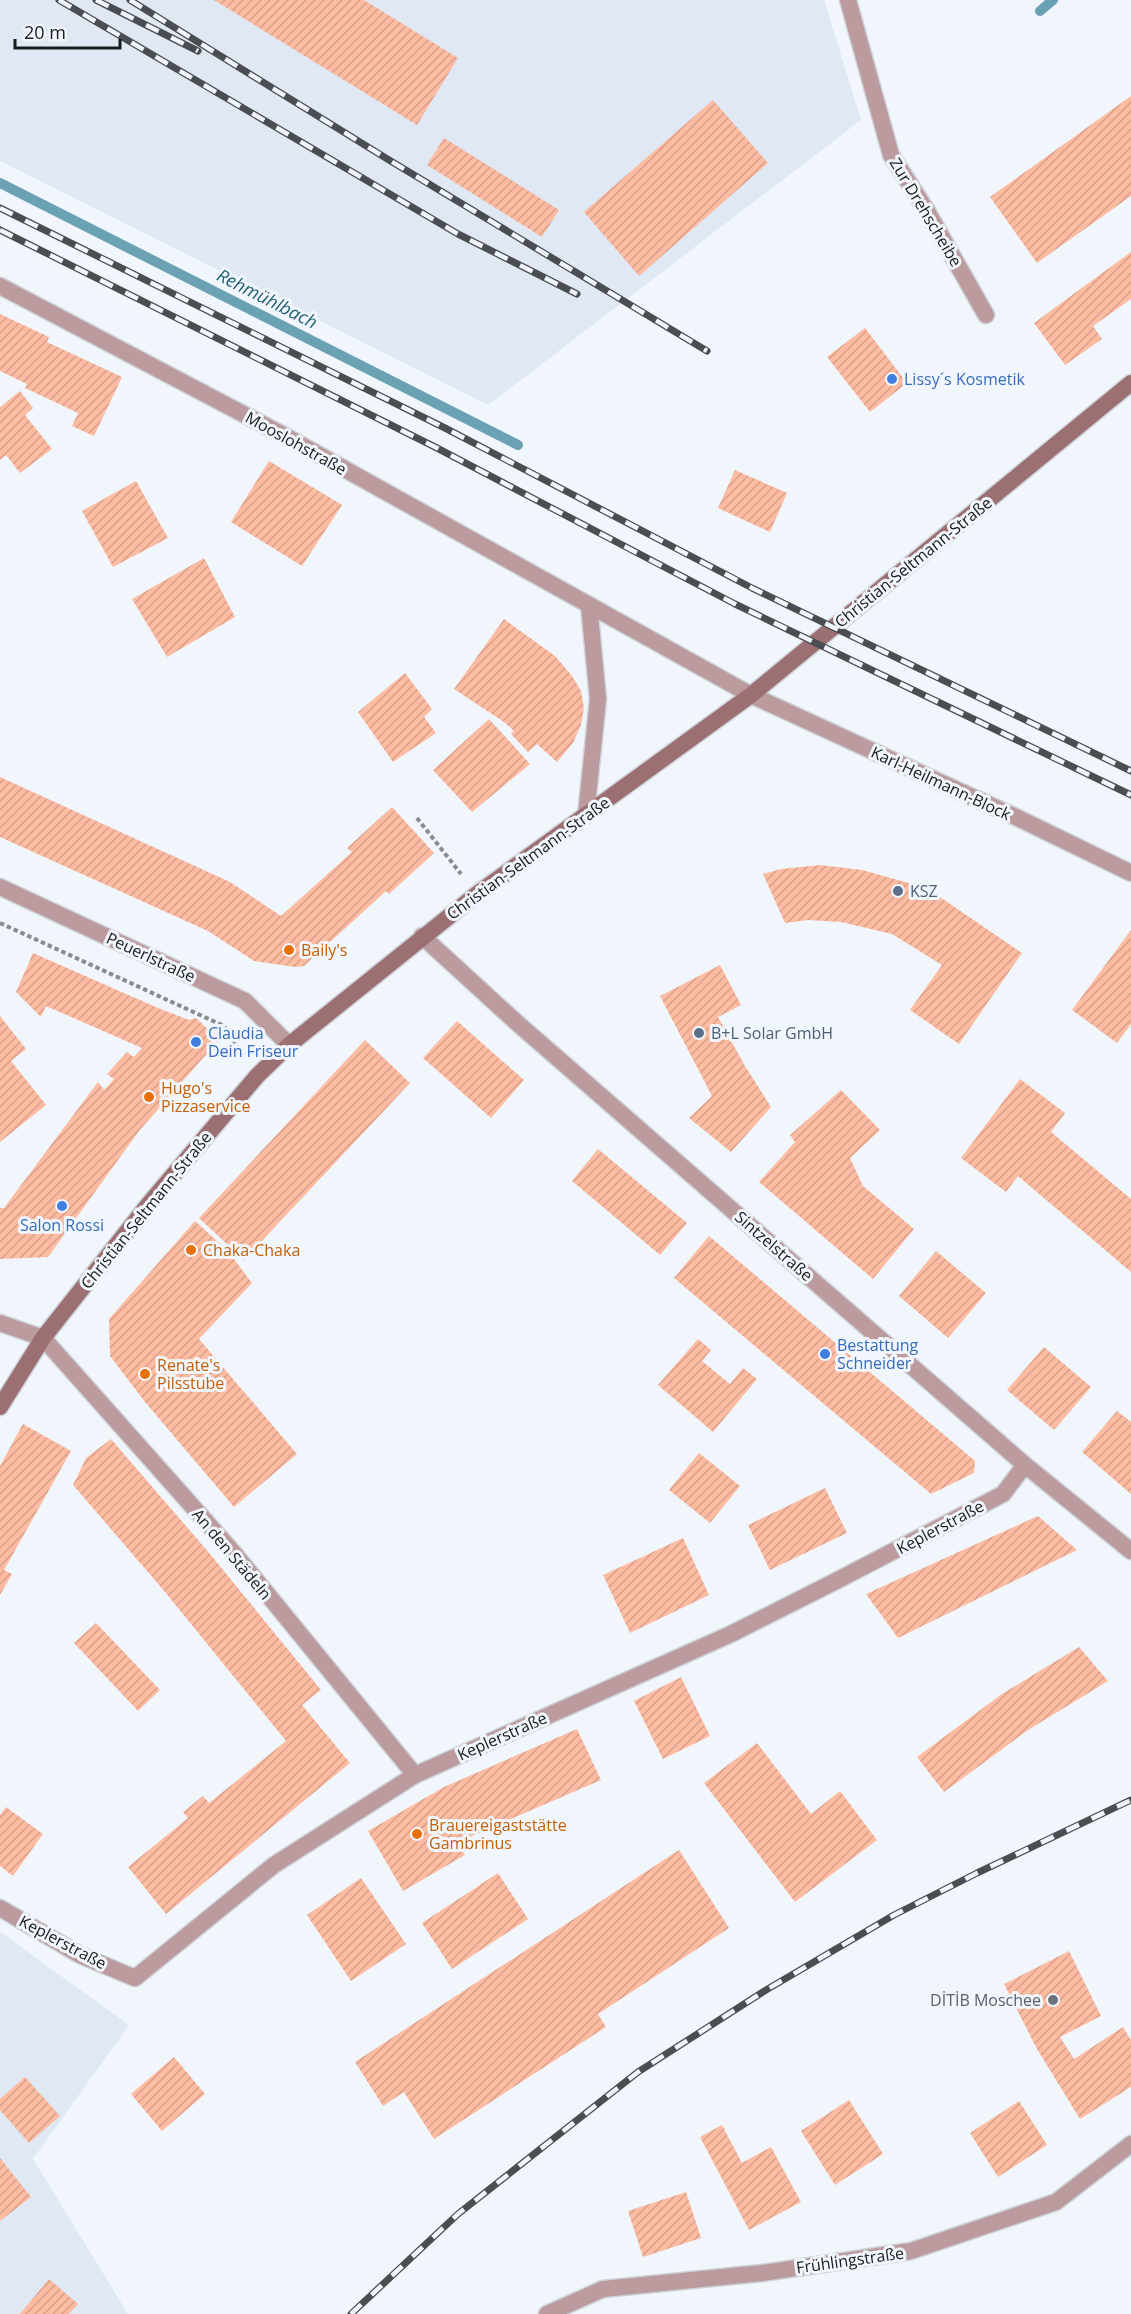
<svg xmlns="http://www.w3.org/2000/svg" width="1131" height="2314" font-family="'Open Sans',sans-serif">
	<defs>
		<pattern id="building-hatch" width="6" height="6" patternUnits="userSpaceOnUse" patternTransform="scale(1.5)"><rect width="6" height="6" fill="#fdbba1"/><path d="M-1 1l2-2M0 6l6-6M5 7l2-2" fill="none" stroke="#d8a08a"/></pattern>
	</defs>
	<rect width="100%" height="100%" fill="#f1f6fd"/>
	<g fill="#dfe8f3">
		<path d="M0,0H824L861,120L488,405L0,161Z"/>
		<path d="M0,1932L129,2025L33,2159L128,2314H0Z"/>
	</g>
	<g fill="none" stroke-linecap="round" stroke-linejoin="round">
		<g stroke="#6aa2b4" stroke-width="10">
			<path d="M1040,11L1053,0"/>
			<path d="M0,183L518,445"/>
		</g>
	</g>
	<g fill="url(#building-hatch)">
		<path d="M214,0H364L458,58L417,125Z"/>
		<path d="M1131,96V196L1037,263L990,197Z"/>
		<path d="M713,100L768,163L639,276L584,212Z"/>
		<path d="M444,138L559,210L542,237L427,165Z"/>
		<path d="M1131,252V299L1093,326L1102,339L1065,365L1034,323Z"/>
		<path d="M0,314L49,337L47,342L122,377L94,436L72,426L78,413L25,388L27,384L0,371Z"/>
		<path d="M865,328L907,383L870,412L827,357Z"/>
		<path d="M20,391L33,408L25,415L52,449L20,473L6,455L0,460V407Z"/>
		<path d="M269,461L342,505L302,566L231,522Z"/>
		<path d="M735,470L787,493L770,532L718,508Z"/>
		<path d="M136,481L168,538L113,567L82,511Z"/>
		<path d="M204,558L235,617L167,657L132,599Z"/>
		<path d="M504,619L555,656L572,676L581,691L584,708L581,725L573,743L557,762L537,744L528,752L511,734L514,731L504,722L454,689Z"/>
		<path d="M405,673L432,709L424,717L436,733L393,762L358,712Z"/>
		<path d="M489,719L530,764L472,812L433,770Z"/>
		<path d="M0,777L230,882L281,916L352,852L347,848L392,807L434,853L389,894L386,891L304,966L295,967L254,961L208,931L0,837Z"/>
		<path d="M820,865L862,870L916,885L934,893L1022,953L959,1044L910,1010L942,965L892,934L841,922L808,920L785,923L763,874L781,869Z"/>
		<path d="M1131,930V1024L1117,1043L1072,1010Z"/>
		<path d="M33,953L158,1008L189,1020L196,1018L219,1040L139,1131L48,1257L0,1259V1208H4L98,1082L104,1090L114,1079L107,1074L127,1052L134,1057L142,1048L46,1006L41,1017L16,992Z"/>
		<path d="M720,965L741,1005L718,1017L745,1066L771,1107L731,1152L689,1118L712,1096L660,996Z"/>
		<path d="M0,1016L26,1049L11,1061L46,1105L0,1142Z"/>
		<path d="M457,1021L524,1080L491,1118L423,1058Z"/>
		<path d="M365,1040L410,1083L244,1260L199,1218Z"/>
		<path d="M1020,1079L1065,1113L1051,1132L1131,1199V1272L1018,1176L1006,1192L961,1158Z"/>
		<path d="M841,1090L880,1130L850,1158L863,1186L914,1229L873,1279L759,1182L795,1142L790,1135Z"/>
		<path d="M598,1149L687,1223L660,1255L572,1181Z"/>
		<path d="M195,1221L228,1251L252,1283L199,1339L297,1454L234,1507L145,1402L110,1356L109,1319Z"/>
		<path d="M709,1236L975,1461L974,1473L931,1494L674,1278Z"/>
		<path d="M936,1251L986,1293L948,1338L899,1296Z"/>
		<path d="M698,1339L711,1350L702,1361L730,1384L743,1368L757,1379L713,1432L658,1385Z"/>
		<path d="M1044,1347L1091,1387L1054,1430L1007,1390Z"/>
		<path d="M1117,1411L1131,1422V1494L1082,1452Z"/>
		<path d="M23,1424L71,1451L4,1570L12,1574L0,1595V1466Z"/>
		<path d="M111,1439L210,1554L321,1690L302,1705L350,1763L166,1914L128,1867L188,1818L183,1812L203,1796L209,1803L286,1741L165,1592L73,1485L86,1458Z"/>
		<path d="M699,1453L740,1486L710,1523L669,1490Z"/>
		<path d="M825,1488L847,1533L770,1570L748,1525Z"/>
		<path d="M1038,1516L1077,1550L898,1638L866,1594Z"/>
		<path d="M683,1538L709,1595L630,1633L603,1575Z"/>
		<path d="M96,1623L160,1690L138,1711L74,1643Z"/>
		<path d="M1079,1647L1108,1681L1028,1730L944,1792L917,1757L1002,1694Z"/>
		<path d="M681,1677L710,1736L663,1759L634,1701Z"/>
		<path d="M577,1729L601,1780L472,1836L459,1844L465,1855L403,1891L368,1831L444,1787Z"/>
		<path d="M757,1743L811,1814L840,1791L877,1840L795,1902L704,1783Z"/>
		<path d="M6,1807L43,1834L13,1876L0,1866V1815Z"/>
		<path d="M679,1850L729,1928L598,2014L606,2027L434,2139L404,2092L383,2106L355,2062Z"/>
		<path d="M498,1873L528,1919L452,1969L422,1923Z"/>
		<path d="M361,1878L406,1944L351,1981L307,1915Z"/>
		<path d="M1069,1951L1101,2016L1060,2037L1074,2059L1123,2027L1131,2040V2087L1080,2119L1037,2049L1004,1984Z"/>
		<path d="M174,2057L205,2094L162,2131L131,2094Z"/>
		<path d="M25,2077L60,2116L29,2143L0,2110V2099Z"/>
		<path d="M849,2100L883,2154L835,2185L801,2131Z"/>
		<path d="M1019,2101L1047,2145L998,2177L970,2133Z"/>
		<path d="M722,2125L742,2163L771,2147L801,2202L749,2230L700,2137Z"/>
		<path d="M0,2158L31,2197L0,2221Z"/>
		<path d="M686,2192L701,2238L643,2257L628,2211Z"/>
		<path d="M49,2279L78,2304L69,2314H20Z"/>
	</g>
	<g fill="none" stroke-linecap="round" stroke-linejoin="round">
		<defs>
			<g id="minor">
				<path d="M848,0L891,155L927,211L986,315"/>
				<path d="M0,286L287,437L751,695L1020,819L1131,873"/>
				<path d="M586,815L598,699L589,605"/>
				<path d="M0,1323L43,1338L233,1552L415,1775"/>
				<path d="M0,1908L80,1955L135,1978L274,1865L415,1775L731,1634L836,1581L1003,1494L1025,1465"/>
				<path d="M547,2314L603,2289L762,2273L911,2251L1056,2202L1131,2144"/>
			</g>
			<g id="tertiary">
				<path d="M0,887L245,1001L289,1045"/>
				<path d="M422,936L516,1022L1025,1465L1131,1551"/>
			</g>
			<path id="secondary" d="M0,1407L43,1338L148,1205L257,1076L289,1045L477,894L751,695L1131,383"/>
		</defs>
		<use href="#minor" stroke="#ced3d9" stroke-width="19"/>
		<use href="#tertiary" stroke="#ced3d9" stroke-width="19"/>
		<use href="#secondary" stroke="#ced3d9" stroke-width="19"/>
		<g stroke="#888c91" stroke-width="4" stroke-dasharray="4.5 3" stroke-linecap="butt">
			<path d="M417,818L461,874"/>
			<path d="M0,923L224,1026L243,1055"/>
		</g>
		<use href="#minor" stroke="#bb9b9d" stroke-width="16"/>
		<use href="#tertiary" stroke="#bb9b9d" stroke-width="16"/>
		<use href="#secondary" stroke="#9c6f73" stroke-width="16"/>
		<defs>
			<g id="rail">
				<path d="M59,0L458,234L577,294"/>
				<path d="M96,0L198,51"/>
				<path d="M130,0L389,160L707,351"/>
				<path d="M0,208L445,428L752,588L1131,771"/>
				<path d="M0,230L435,447L735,604L1131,795"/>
				<path d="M351,2314L458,2214L638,2072L766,1990L894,1915L977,1873L1131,1800"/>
			</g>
		</defs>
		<use href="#rail" stroke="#4a4d51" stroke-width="7"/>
		<use href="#rail" stroke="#f1f6fd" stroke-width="4.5" stroke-dasharray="14" stroke-linecap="butt"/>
	</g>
	<g fill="#3f7fe0" stroke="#f1f6fd" stroke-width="2">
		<circle cx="892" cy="379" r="6"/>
		<circle cx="196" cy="1042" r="6"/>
		<circle cx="62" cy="1206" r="6"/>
		<circle cx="825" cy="1354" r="6"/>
	</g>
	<g fill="#5c6f8a" stroke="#f1f6fd" stroke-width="2">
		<circle cx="898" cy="891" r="6"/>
		<circle cx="699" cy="1033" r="6"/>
	</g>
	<g fill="#e8710a" stroke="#f1f6fd" stroke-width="2">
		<circle cx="289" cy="950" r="6"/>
		<circle cx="149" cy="1097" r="6"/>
		<circle cx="191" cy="1250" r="6"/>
		<circle cx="145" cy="1374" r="6"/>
		<circle cx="417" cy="1834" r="6"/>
	</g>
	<circle fill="#6b7280" stroke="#f1f6fd" stroke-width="2" cx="1053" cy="2000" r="6"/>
	<g text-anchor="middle" stroke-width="6" stroke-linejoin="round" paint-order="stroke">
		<g font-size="16" fill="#191c1f" stroke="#f1f6fd">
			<text transform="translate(926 212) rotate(59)" y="6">Zur Drehscheibe</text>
			<text transform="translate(296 443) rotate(29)" y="6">Mooslohstraße</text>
			<text transform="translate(913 562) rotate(-39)" y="6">Christian-Seltmann-Straße</text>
			<text transform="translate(941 783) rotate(25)" y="6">Karl-Heilmann-Block</text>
			<text transform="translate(528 858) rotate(-36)" y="6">Christian-Seltmann-Straße</text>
			<text transform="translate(151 957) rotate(25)" y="6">Peuerlstraße</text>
			<text transform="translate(146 1210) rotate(-51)" y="6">Christian-Seltmann-Straße</text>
			<text transform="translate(774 1246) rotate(41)" y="6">Sintzelstraße</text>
			<text transform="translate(940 1527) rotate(-28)" y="6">Keplerstraße</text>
			<text transform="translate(232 1554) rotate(50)" y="6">An den Städeln</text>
			<text transform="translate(502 1736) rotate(-24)" y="6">Keplerstraße</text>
			<text transform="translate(63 1942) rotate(28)" y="6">Keplerstraße</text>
			<text transform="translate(850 2260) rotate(-8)" y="6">Frühlingstraße</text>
		</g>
		<g font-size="16" fill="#366cbe" stroke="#f1f6fd" text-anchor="start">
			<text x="904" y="385">Lissy´s Kosmetik</text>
			<text x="208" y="1039">Claudia<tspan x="208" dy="18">Dein Friseur</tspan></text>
			<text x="62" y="1231" text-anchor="middle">Salon Rossi</text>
			<text x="837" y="1351">Bestattung<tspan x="837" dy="18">Schneider</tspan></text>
		</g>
		<g font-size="16" fill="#4e5e75" stroke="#f1f6fd" text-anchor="start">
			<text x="910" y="897">KSZ</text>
			<text x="711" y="1039">B+L Solar GmbH</text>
		</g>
		<g font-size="16" fill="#c56008" stroke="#f1f6fd" text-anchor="start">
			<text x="301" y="956">Baily's</text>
			<text x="161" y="1094">Hugo's<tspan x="161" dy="18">Pizzaservice</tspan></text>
			<text x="203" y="1256">Chaka-Chaka</text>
			<text x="157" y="1371">Renate's<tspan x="157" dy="18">Pilsstube</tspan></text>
			<text x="429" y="1831">Brauereigaststätte<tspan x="429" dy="18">Gambrinus</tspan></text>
		</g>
		<g font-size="16" fill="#5b616d" stroke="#f1f6fd" text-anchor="end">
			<text x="1041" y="2006">DİTİB Moschee</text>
		</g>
		<g font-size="18" font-style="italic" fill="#216072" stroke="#f1f6fd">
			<text transform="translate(267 299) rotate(27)" y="6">Rehmühlbach</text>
		</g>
	</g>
	<path d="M15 39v9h105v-9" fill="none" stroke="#191c1f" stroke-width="3"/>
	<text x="24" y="39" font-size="18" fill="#191c1f" stroke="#f1f6fd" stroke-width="4.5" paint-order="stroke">20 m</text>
</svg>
